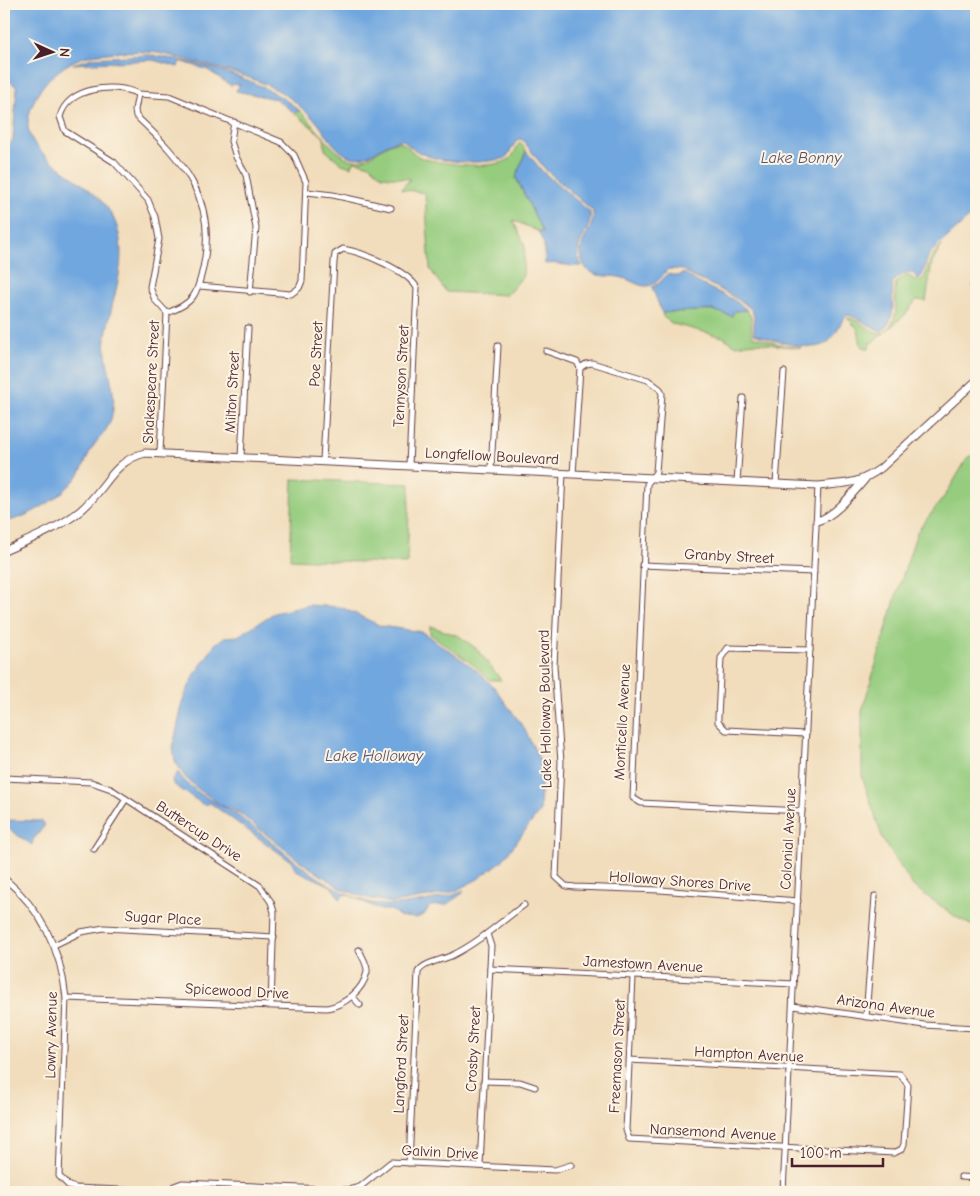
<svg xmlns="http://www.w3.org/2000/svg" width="980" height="1196" font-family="'Comic Neue',sans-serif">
	<rect width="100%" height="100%" fill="#fcf5e5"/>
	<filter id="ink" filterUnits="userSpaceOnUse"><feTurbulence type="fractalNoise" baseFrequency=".02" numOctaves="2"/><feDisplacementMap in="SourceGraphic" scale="10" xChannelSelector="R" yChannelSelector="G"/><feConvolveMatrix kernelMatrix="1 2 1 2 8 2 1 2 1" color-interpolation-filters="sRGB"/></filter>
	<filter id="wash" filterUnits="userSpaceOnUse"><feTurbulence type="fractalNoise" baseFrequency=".0096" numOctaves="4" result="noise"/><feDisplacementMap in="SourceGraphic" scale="20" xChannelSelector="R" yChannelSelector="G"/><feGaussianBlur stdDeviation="1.12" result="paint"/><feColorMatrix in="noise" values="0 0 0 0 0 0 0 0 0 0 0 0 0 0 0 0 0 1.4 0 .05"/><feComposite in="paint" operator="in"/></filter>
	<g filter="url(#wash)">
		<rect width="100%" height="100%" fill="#f1ddbc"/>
		<g fill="#95cc7e" stroke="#707654">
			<path d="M300,111C314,124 335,157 353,160C371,163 382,142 399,142C406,142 412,154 420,157C438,164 490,170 508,160C514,157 516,147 520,142L526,151L516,178L544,234L513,220L525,246L523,276L507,295L446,292L430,269L425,193L401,189L410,179L382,176L370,165L355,161L351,167L342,164L325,150L324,137L293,112Z"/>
			<path d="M942,245L932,263L926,301L916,300L906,314L872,343L870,342L869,349L861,346L858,329L847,318C861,318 869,334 884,333C903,315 892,304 896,282L907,275L917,281L924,279L932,256Z"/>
			<path d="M712,310L732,316L734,311L747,310L751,317L752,336L785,346L801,348L758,343L735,345L723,337L673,324L663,317L662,313Z"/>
			<path d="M976,455V928L956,917L913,886L883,840L862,776V711L897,593L917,532L946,494L968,457Z"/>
			<path d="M293,479L410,484L407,564L290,559Z"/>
			<path d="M430,626L459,636L477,649L501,680H490L475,666L430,634Z"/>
		</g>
		<g fill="#71a7df" stroke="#5e6385">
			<path d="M4,4H976V216L973,214L929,254L922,276L918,279L913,273L907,272L893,281C890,300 899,316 882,331C868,327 860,317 847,315C839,323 836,336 827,343C812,354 771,339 754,334V317L752,310L744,303L716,287L691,276L684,270L668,269C663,275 657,284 648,286C639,287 631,280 623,278C609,273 584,283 581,254C579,239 596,228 593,211L545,169L522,139L517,140L506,158C480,165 421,165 404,140C385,139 371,162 352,157C336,153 326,133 316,121C307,113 297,103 287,96C262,79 228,71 199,63C182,59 166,53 148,52C131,51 109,52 92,55C75,58 63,67 51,77C38,89 24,115 29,132C38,164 98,183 114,219C131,258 112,296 106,335C102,359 117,388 113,409C110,432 101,433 91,450C87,456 85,464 81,471C68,494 29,518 4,522V148L13,140L17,87L4,77Z"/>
			<path d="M149,55C198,62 262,78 300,111L293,112L276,99L236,91L240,84L230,85L208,70L180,61L178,67L153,60L73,64L92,58Z"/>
			<path d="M526,151L542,171L590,212C593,234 569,242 582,266C569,267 558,262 545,264L544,244L538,231L543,233L516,177Z"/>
			<path d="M684,273C701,288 731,294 747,310L734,311L732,316L712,310L662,313L652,287L658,284L668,274L678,276Z"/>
			<path d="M309,605L341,607L381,626L422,632L474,668L494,687L524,728L542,765L540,811L502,861L478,879L453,892L428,897L392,903L363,897L340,888L300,861L239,813L221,805L198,789L185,777L175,761L173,746L184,697L195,674L216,643L225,637L238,636L274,613Z"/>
			<path d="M178,772C193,795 218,802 238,816C280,846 340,908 394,905C414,904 434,899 454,895L463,890V893L446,905L430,906L424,915L416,918L401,917L391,910H381L347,894L343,895L340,899L331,886L296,870L292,862L210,803L204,805L173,784L172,780Z"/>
			<path d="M4,820L42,821L45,825L33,840L32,845L4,826Z"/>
		</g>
	</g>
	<g filter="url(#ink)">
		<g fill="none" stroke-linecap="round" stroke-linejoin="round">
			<defs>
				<g id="street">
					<path d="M138,94C115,82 67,87 60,117L65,131L114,162L148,200L155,217L159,239L150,287L155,300L167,313L160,452"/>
					<path d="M138,94L169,96L281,142L294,155L306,182L302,281L299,288L291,294L199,286"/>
					<path d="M138,94L135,110L136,116C183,160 218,200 203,268C197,295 194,303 167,313"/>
					<path d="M234,122L231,141L236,157L246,175L256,228L250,292"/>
					<path d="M307,192L333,195L391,208"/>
					<path d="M973,286L976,294"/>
					<path d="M546,351L577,362L580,368"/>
					<path d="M580,368L586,364L592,363L648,380L660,389L662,394L656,472L647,484L633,798L641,803L802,811"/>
					<path d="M241,457L248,328"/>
					<path d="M323,461L334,262L335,254L343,249C363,252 408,271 417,288L409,465"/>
					<path d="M491,470L498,346"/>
					<path d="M563,473L554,666L561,762L556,877L566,886L575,887L660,890L798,901"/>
					<path d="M573,474L580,368"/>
					<path d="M737,482L743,398"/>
					<path d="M776,484L784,372"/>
					<path d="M642,565L814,572"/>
					<path d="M806,734L726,730L718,722V717L721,658L728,648L810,650"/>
					<path d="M4,778L91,782L111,789L260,886L271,902L274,912L271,1005"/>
					<path d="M94,849L126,799"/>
					<path d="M4,878C41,909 61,949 66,998L59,1176L69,1186L76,1188L163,1192"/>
					<path d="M54,945L81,932L104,928L274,937"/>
					<path d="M490,969L794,984"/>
					<path d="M352,996L360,1005"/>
					<path d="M66,998L327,1008C344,1005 363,991 367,972C368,965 362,957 359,950"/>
					<path d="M793,1006L924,1025L976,1028"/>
					<path d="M866,1017L875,896"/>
					<path d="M629,1060L900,1074L908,1085L904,1144L902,1149L894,1153L629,1139L626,1130L633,977"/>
					<path d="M484,1081L520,1082L535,1087"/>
					<path d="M409,1163L418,972C424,962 443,960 453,955C479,942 501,922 524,905"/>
					<path d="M480,1166L491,946L487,934"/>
					<path d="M961,1177L976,1178"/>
					<path d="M170,1192L174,1186L182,1183L348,1190L360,1187L391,1162L555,1170L571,1165"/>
					<path d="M783,1192L818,486"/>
				</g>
				<g id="secondary">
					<path d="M817,521C835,516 853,493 865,479"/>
					<path d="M4,551C29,540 59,528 80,511C105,491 112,461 145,453L818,486C845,483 858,485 881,468L976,381"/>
				</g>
			</defs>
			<use href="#street" stroke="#633c41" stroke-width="7"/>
			<use href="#secondary" stroke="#633c41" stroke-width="9"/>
			<use href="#street" stroke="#fff" stroke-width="5"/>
			<use href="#secondary" stroke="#fff" stroke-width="7"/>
		</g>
	</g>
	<g text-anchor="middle" stroke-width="4" stroke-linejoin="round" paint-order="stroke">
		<g font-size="15" fill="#4a1f2b" stroke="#fcf5e5">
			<text transform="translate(316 354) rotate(-87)" y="5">Poe Street</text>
			<text transform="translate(401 376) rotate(-87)" y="5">Tennyson Street</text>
			<text transform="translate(151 382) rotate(-87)" y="5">Shakespeare Street</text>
			<text transform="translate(232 392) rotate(-87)" y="5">Milton Street</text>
			<text transform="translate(492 456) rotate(3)" y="5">Longfellow Boulevard</text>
			<text transform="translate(729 556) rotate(3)" y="5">Granby Street</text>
			<text transform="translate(545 709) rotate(-91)" y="5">Lake Holloway Boulevard</text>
			<text transform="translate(622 722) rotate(-87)" y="5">Monticello Avenue</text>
			<text transform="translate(199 831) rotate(33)" y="5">Buttercup Drive</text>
			<text transform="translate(788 839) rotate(-87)" y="5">Colonial Avenue</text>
			<text transform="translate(680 881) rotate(4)" y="5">Holloway Shores Drive</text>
			<text transform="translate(163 918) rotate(3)" y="5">Sugar Place</text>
			<text transform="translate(643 964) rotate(3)" y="5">Jamestown Avenue</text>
			<text transform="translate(237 991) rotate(3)" y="5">Spicewood Drive</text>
			<text transform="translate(886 1006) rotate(8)" y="5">Arizona Avenue</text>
			<text transform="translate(51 1035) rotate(-89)" y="5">Lowry Avenue</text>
			<text transform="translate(473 1049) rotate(-87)" y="5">Crosby Street</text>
			<text transform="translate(749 1054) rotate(3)" y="5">Hampton Avenue</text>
			<text transform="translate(617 1056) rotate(-87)" y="5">Freemason Street</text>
			<text transform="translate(401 1064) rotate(-87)" y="5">Langford Street</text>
			<text transform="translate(713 1132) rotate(3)" y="5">Nansemond Avenue</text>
			<text transform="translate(440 1152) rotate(3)" y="5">Galvin Drive</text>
		</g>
		<g font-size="16" font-style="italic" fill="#584f6a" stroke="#fcf5e5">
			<text x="801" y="163">Lake Bonny</text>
			<text x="374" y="761">Lake Holloway</text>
		</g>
	</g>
	<rect width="980" height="1196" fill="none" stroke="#fcf5e5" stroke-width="20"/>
	<g transform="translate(52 52) rotate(93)" stroke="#fcf5e5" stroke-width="4" paint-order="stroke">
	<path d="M0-4L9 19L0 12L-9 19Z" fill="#4a1f2b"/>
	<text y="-8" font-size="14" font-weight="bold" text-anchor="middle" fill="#4a1f2b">N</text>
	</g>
	<path d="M792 1158v8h91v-8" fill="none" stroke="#4a1f2b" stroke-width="2.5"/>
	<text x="800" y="1158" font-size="15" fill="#4a1f2b" stroke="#fcf5e5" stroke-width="4" paint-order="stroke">100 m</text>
</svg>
